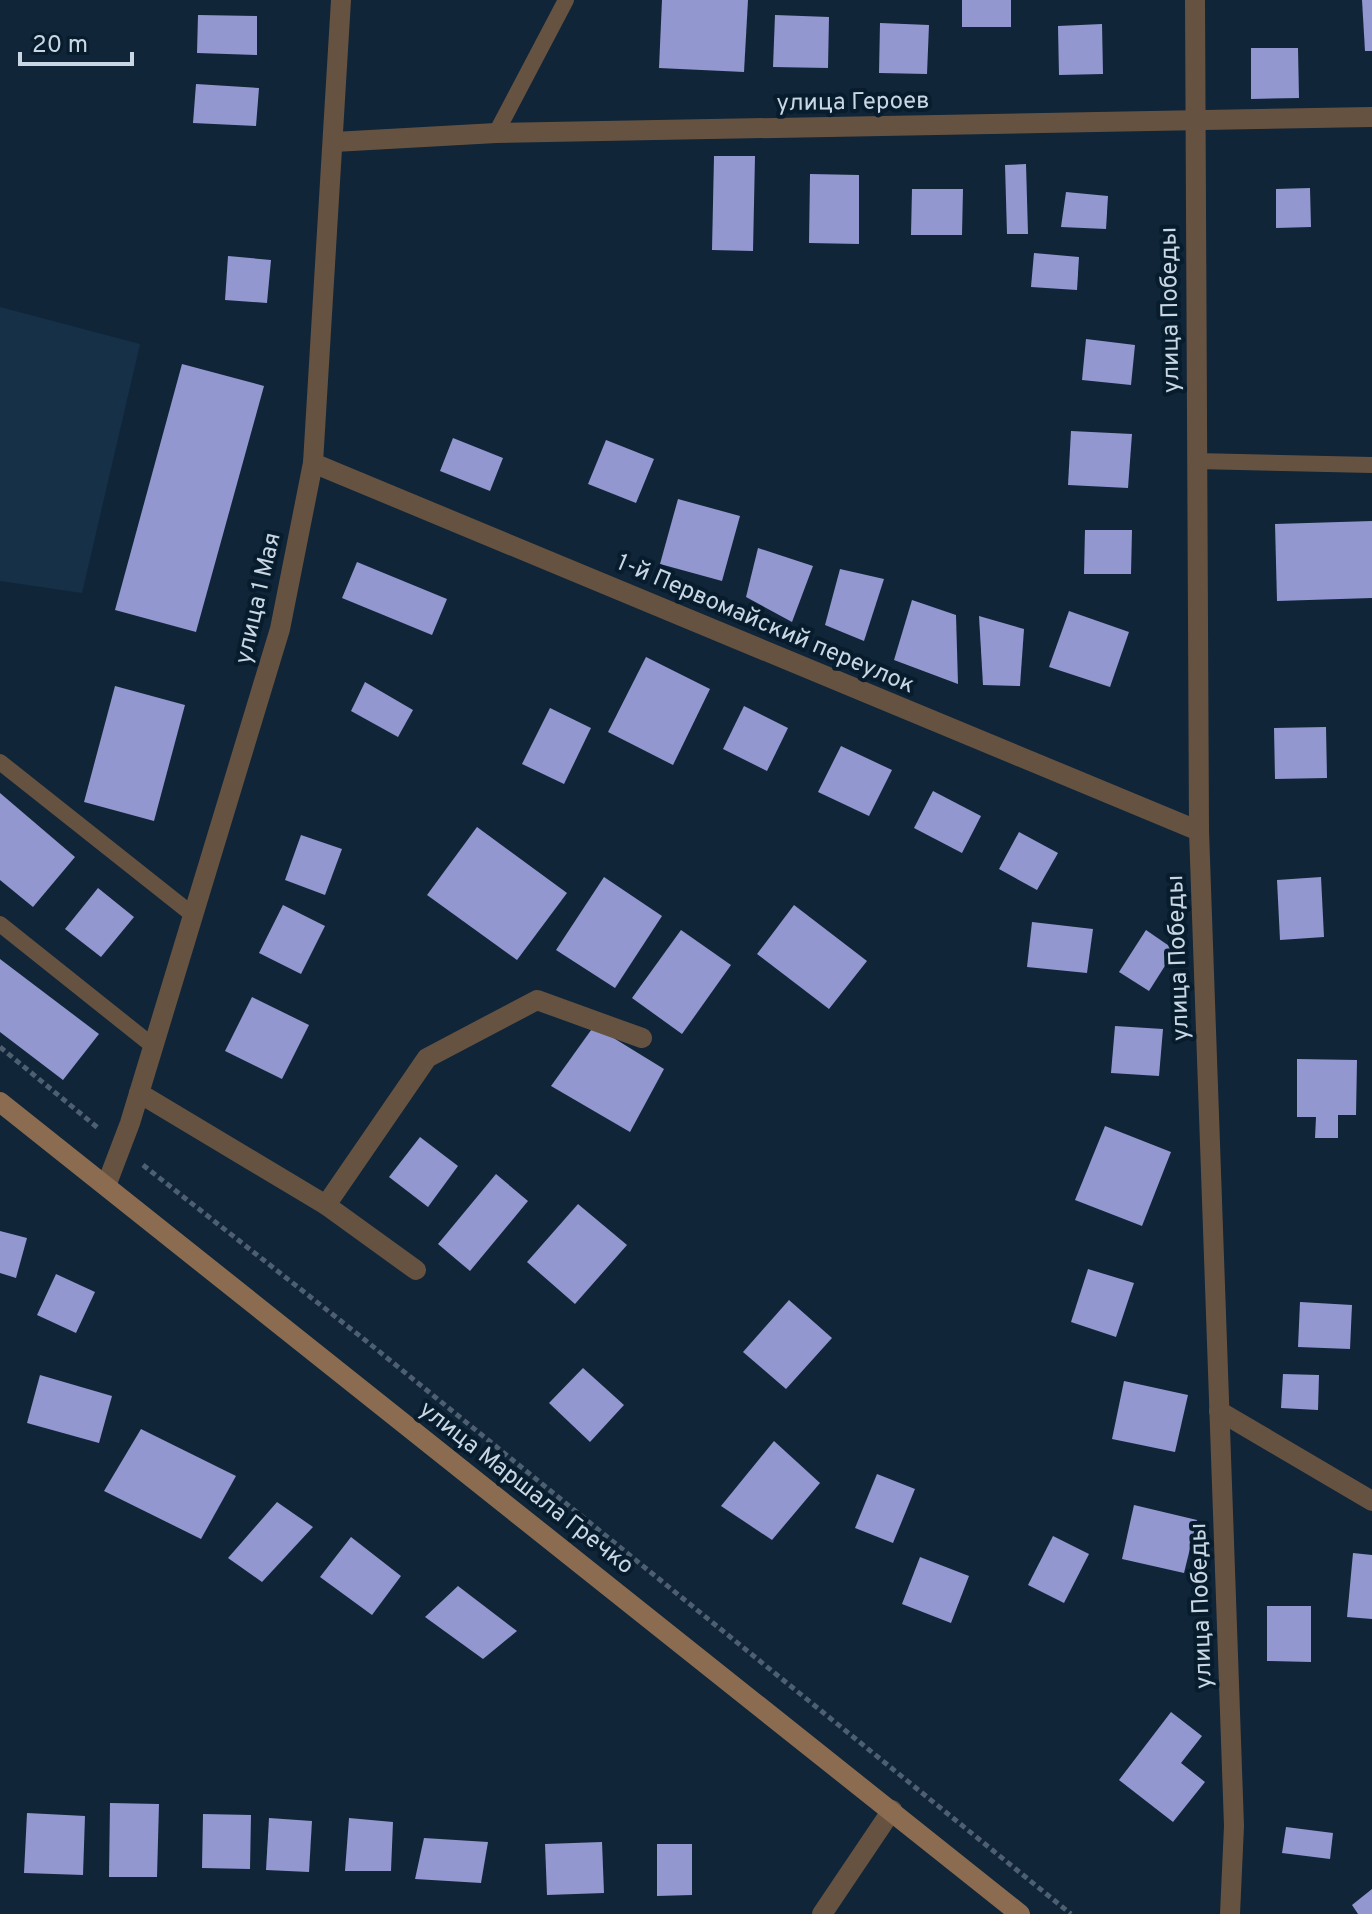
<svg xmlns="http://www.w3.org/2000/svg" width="1372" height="1914" font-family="Overpass,sans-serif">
	<rect width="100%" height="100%" fill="#102538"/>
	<path fill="#163048" d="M0,307L140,344L82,593L0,581Z"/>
	<g fill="#9297d0">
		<path d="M662,0H748L744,72L659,68Z"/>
		<rect x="962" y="0" width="49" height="27"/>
		<path d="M1362,0H1372V51H1365Z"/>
		<path d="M198,15L257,16V55L197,53Z"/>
		<path d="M775,15L829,17L828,68L773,67Z"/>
		<path d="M880,23L929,25L927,74L879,73Z"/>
		<path d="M1102,24L1103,74L1059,75L1058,26Z"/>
		<path d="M1251,48H1298L1299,98L1251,99Z"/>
		<path d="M196,84L259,88L256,126L193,123Z"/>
		<path d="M714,156H755L753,251L712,250Z"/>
		<path d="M1026,164L1028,234H1007L1005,165Z"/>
		<path d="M810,174L859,175V244L809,243Z"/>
		<path d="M1310,188L1311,227L1276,228V189Z"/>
		<path d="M912,189H963L962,235H911Z"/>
		<path d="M1066,192L1108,196L1106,229L1061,227Z"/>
		<path d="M1034,253L1079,257L1077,290L1031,287Z"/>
		<path d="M228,256L271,260L267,303L225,300Z"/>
		<path d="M1086,339L1135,345L1131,385L1082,380Z"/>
		<path d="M182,364L264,386L196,632L115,610Z"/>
		<path d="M1071,431L1132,434L1128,488L1068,485Z"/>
		<path d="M453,438L503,458L490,491L440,471Z"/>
		<path d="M606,440L654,459L636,503L588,484Z"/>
		<path d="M678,499L740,516L722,581L660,564Z"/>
		<path d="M1372,521V598L1277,601L1275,524Z"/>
		<path d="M1085,530H1132L1131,574H1084Z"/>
		<path d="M758,548L813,566L792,622L746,597Z"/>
		<path d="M357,562L447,599L432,635L342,598Z"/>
		<path d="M840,569L884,579L864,641L825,625Z"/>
		<path d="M912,600L956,615L958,684L894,660Z"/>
		<path d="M1069,611L1129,632L1110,687L1049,667Z"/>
		<path d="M979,616L1024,629L1020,686L983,685Z"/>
		<path d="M646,657L710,689L673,765L608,732Z"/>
		<path d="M365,682L413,710L398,737L351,711Z"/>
		<path d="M115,686L185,705L154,821L84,802Z"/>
		<path d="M744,706L788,728L767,771L723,749Z"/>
		<path d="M550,708L591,728L564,784L522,764Z"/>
		<path d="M1326,727L1327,778L1275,779L1274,728Z"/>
		<path d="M841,746L892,770L869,816L818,792Z"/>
		<path d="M933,791L981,816L962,853L914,828Z"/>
		<path d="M0,793L75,857L33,907L0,880Z"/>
		<path d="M477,827L567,893L517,960L427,895Z"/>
		<path d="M1019,832L1058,853L1037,890L999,869Z"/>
		<path d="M301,835L342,849L325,895L285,880Z"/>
		<path d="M604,877L662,916L615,988L556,950Z"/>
		<path d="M1321,877L1324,937L1280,940L1277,880Z"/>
		<path d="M98,888L134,917L101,957L65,929Z"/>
		<path d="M283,905L325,926L301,974L259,953Z"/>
		<path d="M794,905L867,961L829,1009L757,954Z"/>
		<path d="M1032,922L1093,929L1087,973L1027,967Z"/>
		<path d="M681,930L731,965L682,1034L632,998Z"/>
		<path d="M1146,930L1175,950L1149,991L1119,972Z"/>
		<path d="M0,959L99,1034L63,1080L0,1032Z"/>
		<path d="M252,997L309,1025L282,1079L225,1051Z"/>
		<path d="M594,1026L664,1069L630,1132L551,1086Z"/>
		<path d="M1115,1026L1163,1029L1159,1076L1111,1073Z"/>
		<path d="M1297,1059L1357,1060L1356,1115H1338V1138H1315L1316,1117H1297Z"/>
		<path d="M1105,1126L1171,1152L1142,1226L1075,1200Z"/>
		<path d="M420,1137L458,1166L428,1207L389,1177Z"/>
		<path d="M496,1174L528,1201L470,1271L438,1244Z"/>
		<path d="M578,1204L627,1245L575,1304L527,1262Z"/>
		<path d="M0,1231L27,1238L16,1278L0,1273Z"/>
		<path d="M1088,1269L1134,1283L1116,1337L1071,1322Z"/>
		<path d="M56,1274L95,1292L76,1333L37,1315Z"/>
		<path d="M789,1300L832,1338L786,1389L743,1352Z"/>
		<path d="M1300,1302L1352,1305L1350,1349L1298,1347Z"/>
		<path d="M583,1368L624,1405L590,1442L549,1403Z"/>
		<path d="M1283,1374L1319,1375L1318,1410L1281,1408Z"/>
		<path d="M40,1375L112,1396L99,1443L27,1423Z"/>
		<path d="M1124,1381L1188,1395L1175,1452L1112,1439Z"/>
		<path d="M141,1429L236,1476L201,1539L104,1491Z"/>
		<path d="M774,1441L820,1483L772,1540L721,1506Z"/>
		<path d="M877,1474L915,1489L893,1543L855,1528Z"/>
		<path d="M277,1502L313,1527L262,1582L228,1558Z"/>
		<path d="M1134,1505L1197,1520L1184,1573L1122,1559Z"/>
		<path d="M1053,1536L1089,1554L1064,1603L1028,1585Z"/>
		<path d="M351,1537L401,1576L372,1615L320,1577Z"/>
		<path d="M1353,1553L1372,1555V1619L1347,1617Z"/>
		<path d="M920,1557L969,1576L951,1623L902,1604Z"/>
		<path d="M458,1586L517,1631L483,1659L425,1617Z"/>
		<path d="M1267,1606H1311V1662L1267,1661Z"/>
		<path d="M1171,1712L1202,1736L1181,1763L1205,1782L1173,1822L1119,1780Z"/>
		<path d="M110,1803L159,1804L157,1877H109Z"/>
		<path d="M27,1813L85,1816L83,1875L24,1873Z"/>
		<path d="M203,1814L251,1815L250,1869L202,1868Z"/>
		<path d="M269,1818L312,1821L309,1872L266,1870Z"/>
		<path d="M349,1818L393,1822L391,1871H345Z"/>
		<path d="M1286,1827L1333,1833L1330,1859L1282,1853Z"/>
		<path d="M424,1838L488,1842L481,1883L415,1879Z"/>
		<path d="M602,1842L604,1893L547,1895L545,1844Z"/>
		<path d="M657,1844H692V1895L657,1896Z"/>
		<path d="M1372,1889V1914H1358L1352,1905Z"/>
	</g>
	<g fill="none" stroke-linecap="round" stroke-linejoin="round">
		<g stroke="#4d5f70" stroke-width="5" stroke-dasharray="6 4" stroke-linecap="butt">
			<path d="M0,1047L98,1128"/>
			<path d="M143,1165L365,1340L1071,1914"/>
		</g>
		<g stroke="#665241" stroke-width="16">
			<path d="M496,133L566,0"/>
			<path d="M1196,461L1372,465"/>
			<path d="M0,762L193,915"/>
			<path d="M0,924L153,1046"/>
		</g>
		<g stroke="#665241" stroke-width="20">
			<path d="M1195,0L1199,831L1234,1826L1230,1914"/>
			<path d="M334,142L496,133L1372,117"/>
			<path d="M313,463L1199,831"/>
			<path d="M139,1093L326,1205L416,1270"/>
			<path d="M106,1186L130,1123L280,629L313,463L341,0"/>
			<path d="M326,1205L427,1058L537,1000L642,1038"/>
			<path d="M1219,1411L1372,1501"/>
			<path d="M822,1914L892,1810"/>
		</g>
		<path stroke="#8b6c50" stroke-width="20" d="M0,1102L1020,1914"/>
	</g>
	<g text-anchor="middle" stroke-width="8" stroke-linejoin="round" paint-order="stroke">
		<g font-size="24" fill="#c9d6e3" stroke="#071c2d">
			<text transform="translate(853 101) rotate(-1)" y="8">улица Героев</text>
			<text transform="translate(1169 310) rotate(-91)" y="8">улица Победы</text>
			<text transform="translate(257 598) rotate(-77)" y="8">улица 1 Мая</text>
			<text transform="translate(766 623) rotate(23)" y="8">1-й Первомайский переулок</text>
			<text transform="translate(1177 958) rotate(-92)" y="8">улица Победы</text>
			<text transform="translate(527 1487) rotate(38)" y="8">улица Маршала Гречко</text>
			<text transform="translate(1200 1606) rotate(-92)" y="8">улица Победы</text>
		</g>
	</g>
	<path d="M20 52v12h112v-12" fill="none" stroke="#c9d6e3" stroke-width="4"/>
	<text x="32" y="52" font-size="24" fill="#c9d6e3" stroke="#071c2d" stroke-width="6" paint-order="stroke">20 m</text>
</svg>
